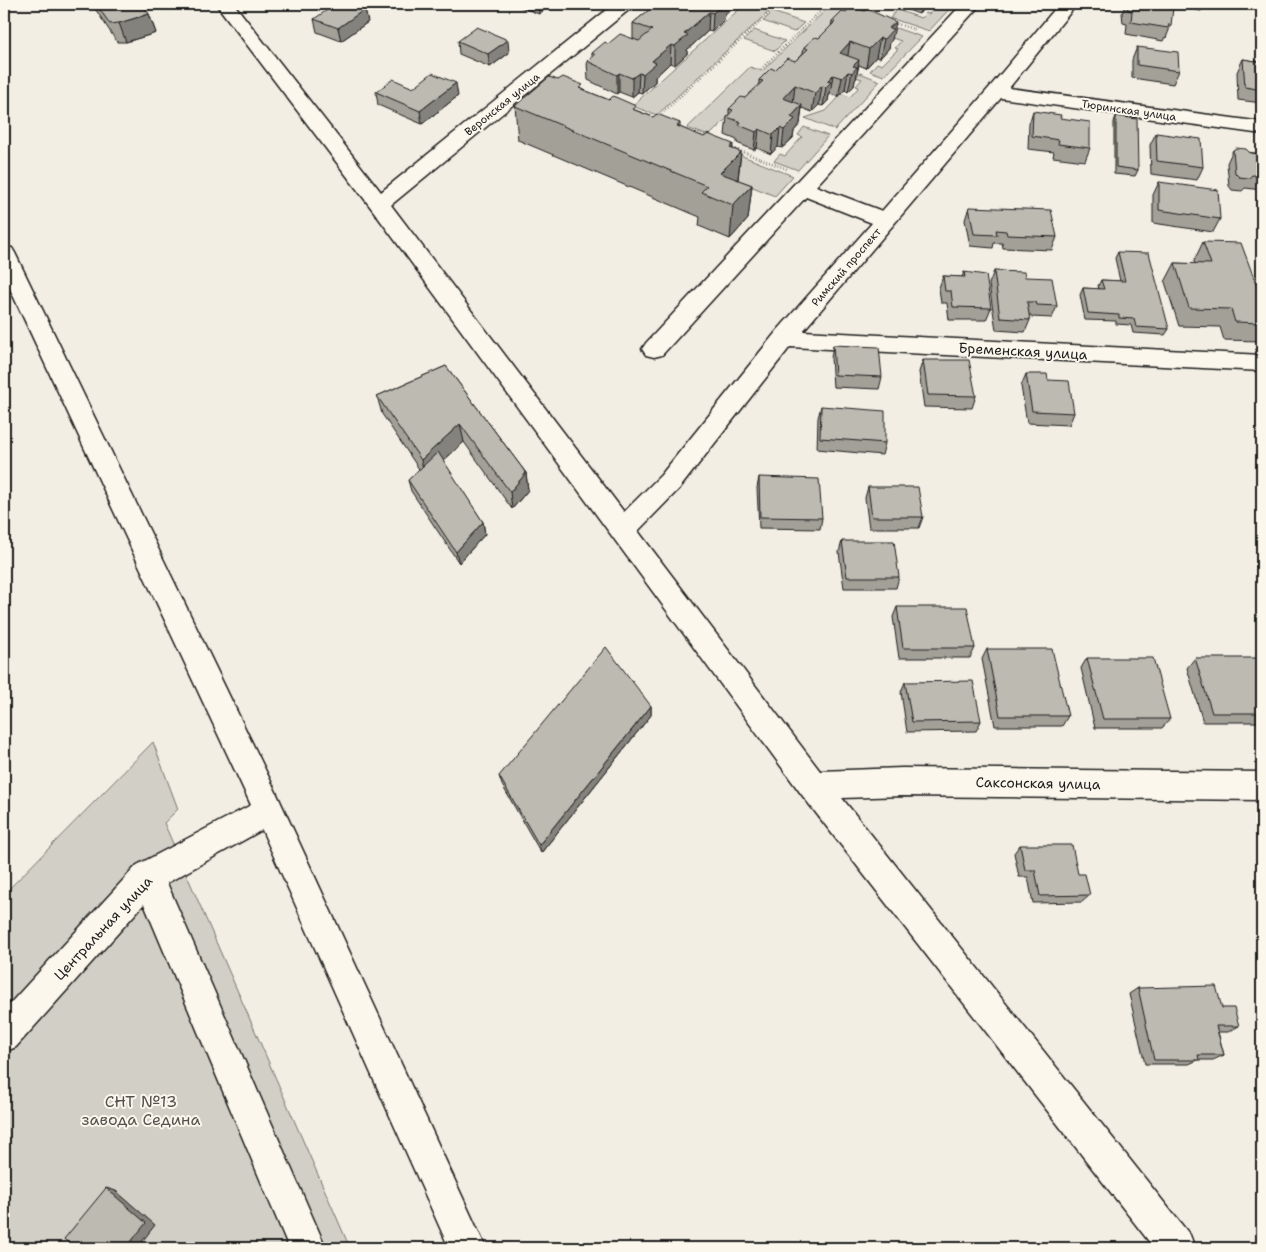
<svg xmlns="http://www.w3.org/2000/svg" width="1266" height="1252" font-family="'Shantell Sans',sans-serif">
	<rect width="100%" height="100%" fill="#f2eee4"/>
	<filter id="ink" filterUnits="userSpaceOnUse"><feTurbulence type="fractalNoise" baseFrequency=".02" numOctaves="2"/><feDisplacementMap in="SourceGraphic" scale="10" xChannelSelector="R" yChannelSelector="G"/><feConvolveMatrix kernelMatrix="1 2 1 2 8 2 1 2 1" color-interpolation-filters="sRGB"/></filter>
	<g filter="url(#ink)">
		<g fill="#d2cfc6" stroke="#777671">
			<path d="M745,4H777L657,115L632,106Z"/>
			<path d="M939,4H954L929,31L890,18L897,10L921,18L926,13L929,14Z"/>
			<path d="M831,5L875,20L773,84L765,81L709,136L687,128L750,67L762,71Z"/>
			<path d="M773,12L804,23L794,32L763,21Z"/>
			<path d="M884,24L922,37L884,76L870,71L877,63L882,65L898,49L895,48L901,41L875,32Z"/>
			<path d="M754,30L785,41L775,51L744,40Z"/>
			<path d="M860,73L880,81L835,130L805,118L826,111L842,94L850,97L859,87L856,86L862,79L856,77Z"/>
			<path d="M556,82L793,176L775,196L536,99Z"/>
			<path d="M804,127L828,136L798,170L774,161L780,154L785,156L802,137L798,135Z"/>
			<path d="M153,742L178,809L164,823L350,1248H4V894Z"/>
		</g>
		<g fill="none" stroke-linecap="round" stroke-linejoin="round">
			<defs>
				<g id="minor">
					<path d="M216,4H234L381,192L614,4H634L631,8L391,205L624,512L661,475L776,332L872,223L806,197L662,355L654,357L646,355L642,349L646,343L962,4H981L816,186L882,211L989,88L1059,4H1077L1009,88L1262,122V134L1001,98L803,331L1262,355V371L790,347L679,489L638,531L820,771L902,768L1262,772V800L902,796L842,798L1190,1235L1195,1248H1154L802,795L372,209Z"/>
					<path d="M4,246L12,248L15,253L275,790L486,1248H449L262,830L167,883L326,1248H289L144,904L16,1047L4,1052V1010L137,865L251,805L4,276Z"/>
				</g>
			</defs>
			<use href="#minor" stroke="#1c1c1c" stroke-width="3"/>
			<g stroke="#1c1c1c" stroke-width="2.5" stroke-dasharray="0.5 2.5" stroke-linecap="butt">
				<path d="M839,4L852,8"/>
				<path d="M891,22L916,30"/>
				<path d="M761,69L828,4"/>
				<path d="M644,114L657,119"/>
				<path d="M657,118L779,4"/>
				<path d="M676,126L708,138"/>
				<path d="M730,147L787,169"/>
			</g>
			<use href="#minor" fill="#fbf7ec" fill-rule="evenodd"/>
		</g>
		<g fill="#a3a098" stroke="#1c1c1c">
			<path d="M92,4H142L149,14L156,33L126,42H117Z"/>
			<path d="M513,4H551L539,14Z"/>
			<path d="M656,4H742L740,6L736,5L725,15L724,20L712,32L708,31L687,50V54L675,65L670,63L655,77V82L642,93L638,92L632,97L619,92L617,94L588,80L587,61L592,57V53L608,44L633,39V23Z"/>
			<path d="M886,4H933L928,9L924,8L919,14L905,9L903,11Z"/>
			<path d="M1126,4H1147L1171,25L1166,38L1165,37L1163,41L1126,34L1127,24L1123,23L1122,13Z"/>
			<path d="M1166,4H1205L1201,11Z"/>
			<path d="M314,19L368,22L341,41L317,32Z"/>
			<path d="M832,21L892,40L890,42L889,48L880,58L876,57L866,68L859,65L856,79L855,80L854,86L848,92L845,90L838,97L830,94L829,95L828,101L823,106L819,105L812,112L802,108L800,124L794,131L793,138L782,148L778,147L771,154L757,148L754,150L737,143V140L725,135L727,117L729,115V109L745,98L759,86V80L775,70L795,61L803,53L804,47L819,38L831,27Z"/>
			<path d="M458,41L509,53L490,67L459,54Z"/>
			<path d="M1137,47L1179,71L1173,84L1132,78V60Z"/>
			<path d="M1243,59L1262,62V103L1238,100L1237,72Z"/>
			<path d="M558,80L653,117L680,123V128L741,152L738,180L752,185L748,219L730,239L699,226L700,217L518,140L515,106Z"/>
			<path d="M413,88L458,96L422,124L378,105L376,92Z"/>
			<path d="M1033,111L1060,118L1090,148L1085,161L1053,157L1054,152L1028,149L1029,124Z"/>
			<path d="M1116,116L1138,170L1135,176L1114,174V122Z"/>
			<path d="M1156,133L1203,167L1197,180L1151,174L1150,145Z"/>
			<path d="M1233,150L1262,154V190L1245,188L1242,191L1232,190L1229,186L1227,163Z"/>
			<path d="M1159,182L1220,219L1213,232L1153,223V195Z"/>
			<path d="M969,207L1057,237L1052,250L1003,248L1002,243H994L993,248L970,246L965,220Z"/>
			<path d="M1203,242L1262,300V336L1259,341L1224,340L1220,327L1179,326L1165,282L1175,263L1195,264L1194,261Z"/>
			<path d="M1118,252L1169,329L1165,335L1133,333L1131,325L1116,324V321L1085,320L1080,295L1083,288L1099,289L1098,286L1101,280L1120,281L1115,258Z"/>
			<path d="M994,271L1025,277L1057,306L1052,318L1032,317L1031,315H1029L1030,320L1025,332L996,330L989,284Z"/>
			<path d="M964,272L991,308L986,320H949L947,303H941L939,288L943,276L962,277Z"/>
			<path d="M833,345L882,377L879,389L833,387L831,358Z"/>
			<path d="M923,360L976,396L972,408L924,407L919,372Z"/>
			<path d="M446,366L526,473L528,490L512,509L464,442L443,461L483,522L485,534L459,563L411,491L408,480L419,469L382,414L377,396Z"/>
			<path d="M1026,374L1048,380L1074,413L1069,425L1027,423L1021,386Z"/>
			<path d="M821,406L885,443L882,455L817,449L818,418Z"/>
			<path d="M759,477L822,518L820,529L759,528L757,488Z"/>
			<path d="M868,487L923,517L919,528H869L865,498Z"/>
			<path d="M842,541L899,577L896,588H844L839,552Z"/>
			<path d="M897,607L975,648L970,658H899L893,617Z"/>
			<path d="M987,649L1068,716L1062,726H995L982,659Z"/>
			<path d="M1087,658L1170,719L1162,728H1095L1081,668Z"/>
			<path d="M1195,658L1262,666V722H1203L1187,668Z"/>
			<path d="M905,682L981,721L976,731L907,732L901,692Z"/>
			<path d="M651,706V715L541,853L502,785L499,776Z"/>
			<path d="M1020,845L1090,895L1082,902L1033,903L1028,877H1019L1014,853Z"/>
			<path d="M1138,988L1222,1008L1239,1026L1228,1032H1218L1224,1055L1213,1060H1198L1189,1064H1145L1129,994Z"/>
		</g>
		<g fill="#84827c" stroke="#1c1c1c">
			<path d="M538,4H551L539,14Z"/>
			<path d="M721,4H736V5L725,15L724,20L712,32L713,13Z"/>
			<path d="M921,4H925L924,8L919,14Z"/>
			<path d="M929,4H933L928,9Z"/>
			<path d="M365,9L368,22L341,41L338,28Z"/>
			<path d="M709,12L708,31L687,50V54L675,65V46L684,34Z"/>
			<path d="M149,14L156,33L126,42L119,23Z"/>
			<path d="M896,22L892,40L890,42L889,48L880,58L884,39L889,28Z"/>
			<path d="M880,38L876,57L866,68L869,49Z"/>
			<path d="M508,40L509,53L490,67L488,54Z"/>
			<path d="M850,42L847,61L840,53Z"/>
			<path d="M671,45L670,63L655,77V82L642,93L643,74L652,61Z"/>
			<path d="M859,60L856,79L855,80L854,86L848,92L853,66Z"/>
			<path d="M848,72L845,90L838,97L842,78Z"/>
			<path d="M619,73V92L617,94V75Z"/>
			<path d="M639,73L638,92L632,97V78Z"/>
			<path d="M833,75L830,94L829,95L828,101L823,106L827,81Z"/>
			<path d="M456,83L458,96L422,124L420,111Z"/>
			<path d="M795,85L793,104L783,98Z"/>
			<path d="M822,86L819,105L812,112L815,93Z"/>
			<path d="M802,105L800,124L794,131L793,138L782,148L784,130L791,117Z"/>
			<path d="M780,128L778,147L771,154L773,135Z"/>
			<path d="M759,129L757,148L754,150L756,132Z"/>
			<path d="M733,144L732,161L741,152L737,186L720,173L730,148Z"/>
			<path d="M752,185L748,219L730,239L733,205Z"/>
			<path d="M460,424L464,442L425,477L421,460Z"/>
			<path d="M526,473L528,490L512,509L510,492Z"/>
			<path d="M483,522L485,534L459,563L456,552Z"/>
			<path d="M651,706V715L541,853L539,845Z"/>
			<path d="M106,1188L116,1191L155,1225L137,1248H126Z"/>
		</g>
		<g fill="#bdbab1" stroke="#1c1c1c">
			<path d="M96,4H142L149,14L119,23L110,24Z"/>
			<path d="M336,4H352L365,9L338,28L314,19Z"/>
			<path d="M656,4H723L713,13L709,12L684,34L688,35L675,46L671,45L652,61L656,63L643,74L639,73L632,78L619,73L617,75L587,61L595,55L592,53L605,42L608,44L620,34L639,41L652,30L633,23Z"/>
			<path d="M1127,4H1147L1173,8L1171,25L1169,24L1168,28L1131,22L1132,11L1128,10Z"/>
			<path d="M852,6L865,11L867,9L896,22L889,28L893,29L884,39L880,38L869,49L850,42L840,53L859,60L853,66L857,67L852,73L848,72L842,78L833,75L827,81L831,82L826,87L822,86L815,93L795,85L783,98L802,105L791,117L795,119L784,130L780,128L773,135L759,129L756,132L739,125L741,122L727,117L733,110L729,109L741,97L745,98L763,81L759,80L771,68L775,70L787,58L795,61L808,49L804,47L815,37L819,38L835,22L832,21L842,11L846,12Z"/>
			<path d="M477,27L508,40L488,54L458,41Z"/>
			<path d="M1137,47L1178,52L1179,71L1137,65Z"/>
			<path d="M1243,59L1262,62V90L1245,87Z"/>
			<path d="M432,73L456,83L420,111L376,92L393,79L413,88Z"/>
			<path d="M549,77L558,80L563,77L583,85L579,88L609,100L613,96L636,106L632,109L653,117L657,114L680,123L677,126L704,137L708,134L733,144L730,148L741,152L720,173L752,185L733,205L701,192L707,186L515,106Z"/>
			<path d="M1033,111L1061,115L1060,118L1090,122V148L1058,144L1059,140L1032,136Z"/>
			<path d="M1116,116L1137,119L1138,170L1116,167Z"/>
			<path d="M1156,133L1201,139L1203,167L1157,161Z"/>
			<path d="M1236,148L1246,149L1250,153L1262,154V176L1252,175L1249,178L1239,177L1235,173L1233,150Z"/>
			<path d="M1159,182L1218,190L1220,219L1159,210Z"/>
			<path d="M969,207L1051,210L1057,237L1007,235L1006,231L996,230L997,235L974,234Z"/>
			<path d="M1203,242L1241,243L1262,300V323L1235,322L1231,309L1189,308L1175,263L1211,264Z"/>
			<path d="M1118,252L1149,253L1169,329L1136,327L1134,319L1119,318V315L1088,313L1083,288L1104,289L1101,280L1125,281Z"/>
			<path d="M994,271L1024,272L1025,277L1052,278L1057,306L1037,305L1036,302H1027L1030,320L1000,318Z"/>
			<path d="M964,272L986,275L991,308L953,307L951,291H945L943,276L965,277Z"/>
			<path d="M833,345L879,347L882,377L835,375Z"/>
			<path d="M923,360H969L976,396L928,395Z"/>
			<path d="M446,366L526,473L510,492L460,424L421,460L377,396Z"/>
			<path d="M1026,374H1047L1048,380L1069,381L1074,413L1032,411Z"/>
			<path d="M821,406L885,411V443L820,438Z"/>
			<path d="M438,452L483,522L456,552L408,480Z"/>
			<path d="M759,477L819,479L822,518L760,517Z"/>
			<path d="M868,487H918L923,517H872Z"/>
			<path d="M842,541H894L899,577H847Z"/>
			<path d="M897,607H967L975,648H903Z"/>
			<path d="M606,647L651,706L539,845L499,776Z"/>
			<path d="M987,649H1052L1068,716H1000Z"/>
			<path d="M1087,658H1153L1170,719H1103Z"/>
			<path d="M1195,658H1260L1262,666V713H1212Z"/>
			<path d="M973,681L981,721L912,722L905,682Z"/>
			<path d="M1020,845H1072L1078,874H1085L1090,895L1040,896L1035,870H1025Z"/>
			<path d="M1216,986L1222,1008H1234L1239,1026H1216L1224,1055H1198L1199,1060H1154L1138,988Z"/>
			<path d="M106,1188L146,1223L126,1248H74L64,1239Z"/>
		</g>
	</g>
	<g text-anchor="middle" stroke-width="4" stroke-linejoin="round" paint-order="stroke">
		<g font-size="11" fill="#1c1c1c" stroke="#fbf7ec">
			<text transform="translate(502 104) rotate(-39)" y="4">Веронская улица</text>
			<text transform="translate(1129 110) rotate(8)" y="4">Тюринская улица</text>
			<text transform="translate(846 267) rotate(-49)" y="4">Римский проспект</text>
		</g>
		<g font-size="14" fill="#1c1c1c" stroke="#fbf7ec">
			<text transform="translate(1023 351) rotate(3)" y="5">Бременская улица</text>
			<text transform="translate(1038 783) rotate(1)" y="5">Саксонская улица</text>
			<text transform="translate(103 928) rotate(-47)" y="5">Центральная улица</text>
		</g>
		<g font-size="16" fill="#53524f" stroke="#fbf7ec">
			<text x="141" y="1107">СНТ №13<tspan x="141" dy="18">завода Седина</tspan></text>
		</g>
	</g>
	<rect width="1266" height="1252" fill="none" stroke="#fbf7ec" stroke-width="20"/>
	<rect x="10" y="10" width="1246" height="1232" fill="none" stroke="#1c1c1c" stroke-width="2" filter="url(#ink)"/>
</svg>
